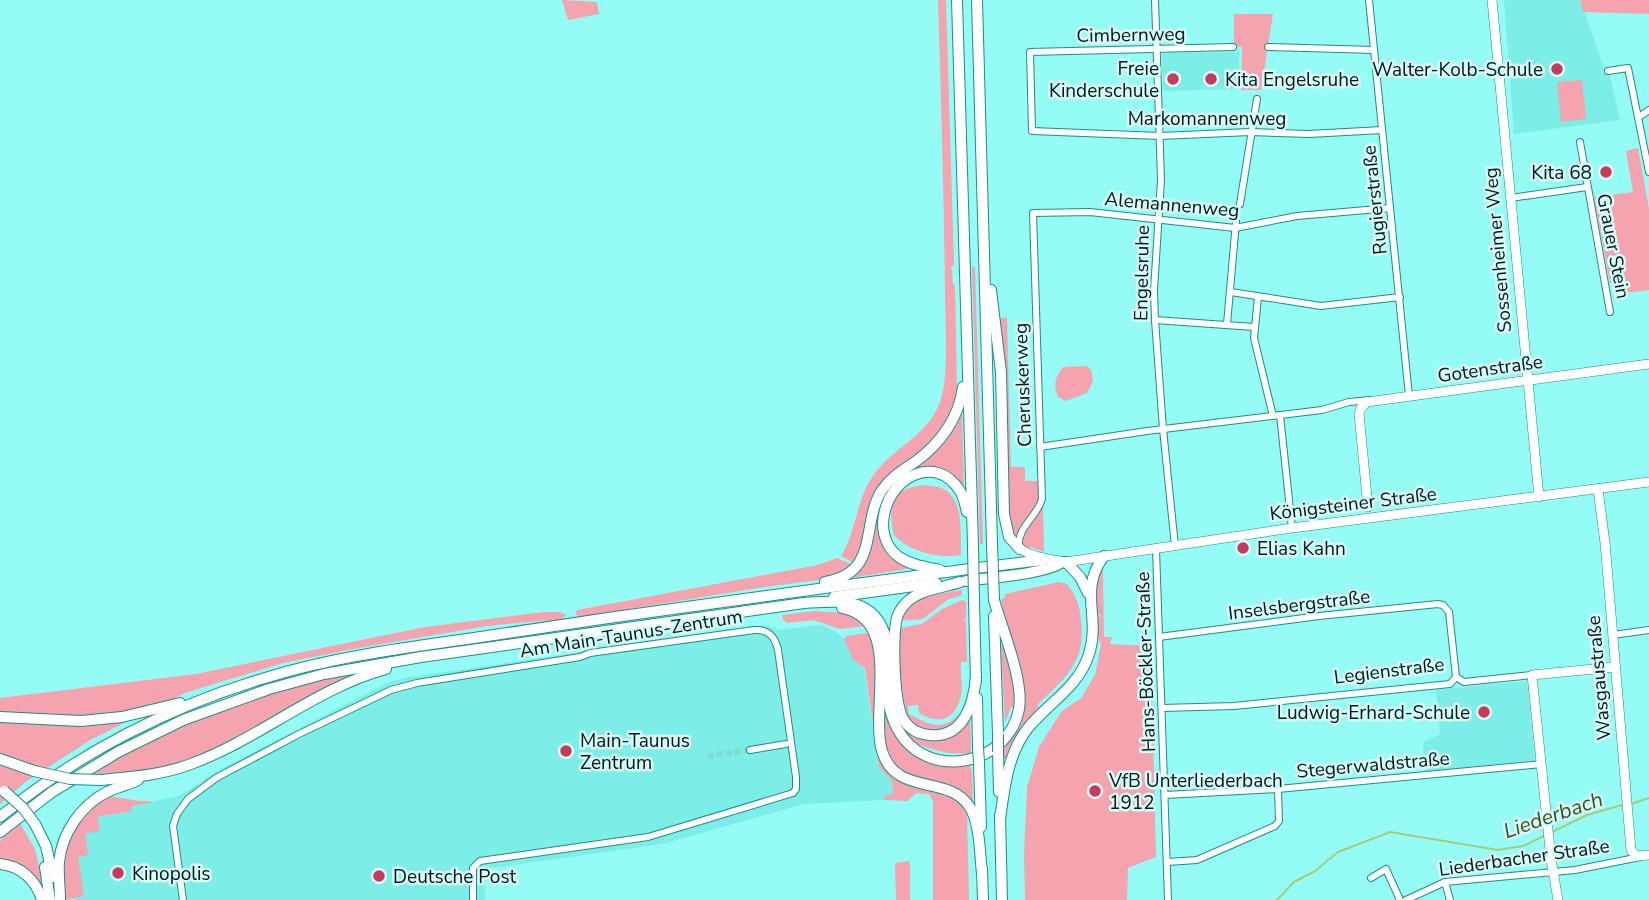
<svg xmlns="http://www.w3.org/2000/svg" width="1649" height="900" font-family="'Nunito Sans',sans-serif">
	<rect width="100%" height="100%" fill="#95fcf5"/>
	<g fill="#7dede7">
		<path d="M1504,0H1580L1605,71L1609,72L1620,120L1514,134Z"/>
		<path d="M1239,52L1240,89L1163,91L1162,53Z"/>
		<path d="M765,625L778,630L821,625L836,632L844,639L853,660L864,668L879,767L892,781L893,794L884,795L885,800L804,804L663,844L484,869L485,900H74V898L83,896L78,856L85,834L97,817L131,811V806L179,796L217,771L387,683L404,678Z"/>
		<path d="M1527,681L1535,760L1425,772L1423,742L1440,734L1436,690Z"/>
	</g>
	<g fill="#f5a3ae">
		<path d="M562,0L597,2L599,14L568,20Z"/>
		<path d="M938,0H946L954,265L950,268L952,269L953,285H955L957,392L956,401L947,422L929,445L891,473L871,501L860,552L854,563L841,556C857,531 856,497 875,473C896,445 930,435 941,399C949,373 945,321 945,293C944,195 941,98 938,0Z"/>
		<path d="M1580,0H1649V14L1583,12Z"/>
		<path d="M1234,14H1273L1261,90H1241L1242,47L1234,46Z"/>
		<path d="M1582,80L1586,119L1561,122L1557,82Z"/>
		<path d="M1638,148L1649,209V290L1625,293L1624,284L1610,283L1594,197L1633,192L1626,151Z"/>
		<path d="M972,267H975L983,544H980Z"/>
		<path d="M999,314L1000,319L1007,317L1011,467H1025V481H1038V504L1018,532L1016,541L1007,519Z"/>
		<path d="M1086,366L1091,370L1093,381L1087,393L1066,401L1058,397C1053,385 1055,377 1063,367Z"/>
		<path d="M962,410L964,490L946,474L904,475L887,493L879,533L912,568L851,578L866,562L870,553L877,510L889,486Z"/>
		<path d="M924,485C930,486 936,486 941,488C965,497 960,534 961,555C940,559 909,552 894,535C887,506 892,488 924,485Z"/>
		<path d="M1043,505L1044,552L1031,547L1023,548L1022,537Z"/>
		<path d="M837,558L853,565L826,579L764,587L580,617L575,614L577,610L818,565Z"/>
		<path d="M1103,568L1104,637H1112L1110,644L1151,646L1156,857L1128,868L1127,900H1025L1024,853L1027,787L1039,747L1061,712L1081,698L1095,675L1101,644L1098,638V617L1101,616L1098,614L1093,580Z"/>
		<path d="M1059,582L1067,584C1076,595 1080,606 1081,620C1086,663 1066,677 1037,705L1039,707L1021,727L1007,759H1004V745L1019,721L1001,599H1004L1005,594Z"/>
		<path d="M962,590V595L947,600L923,619L899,621L907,606L925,596Z"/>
		<path d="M962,600L966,602V619L963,621H966L967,662H961C960,674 963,685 961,696C955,721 938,725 919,713L918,705L908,706L909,714C927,723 939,732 956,717C962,712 965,710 966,703L967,708C961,722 951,733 935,732C886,732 898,660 899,628L922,624L942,609Z"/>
		<path d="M814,611L848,613L867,626L840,629L813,620L787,623L783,619L782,615Z"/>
		<path d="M544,612H559L567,615L561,619L487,626L358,648L283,663L185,693L92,739L27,781L0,804V698L196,674L425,627Z"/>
		<path d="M887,629H892C892,664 882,738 934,739C950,739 963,729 970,716L971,753C952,755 940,752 923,746C877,730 898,666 887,629Z"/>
		<path d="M881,631L906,746L969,764L972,772L973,805C948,794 914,785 895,765C877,747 881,659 881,631Z"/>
		<path d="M872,632L875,642L882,760L931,789L958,799L967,811L969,900H933V802L929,794L916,793L908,801L885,800L884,795L893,794L892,781L879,767L865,668L853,660L844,639L846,636Z"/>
		<path d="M1002,645L1015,679L1016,708L1011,707L1005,723L1001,648Z"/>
		<path d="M393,664L243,736L190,759L160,769L131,773L90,774C133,749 175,726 221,709C276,687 335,676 393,664Z"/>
		<path d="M108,796L140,801H151L150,803L131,806V811L97,817L100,831L85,834L88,855L78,857L84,896L66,900C56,858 71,818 108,796Z"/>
		<path d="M20,823L35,849L47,900L39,886L0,862V840Z"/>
		<path d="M910,861V900H896L895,863Z"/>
	</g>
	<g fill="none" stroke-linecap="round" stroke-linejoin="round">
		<g stroke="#a4ce7c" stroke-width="2">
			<path d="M1631,804L1649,798"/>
			<path d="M1552,832L1587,815L1622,805"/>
			<path d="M1277,900L1294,882L1315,871L1338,852L1390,832L1498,850L1523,846L1544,836"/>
		</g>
		<path stroke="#7fdad3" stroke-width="6" stroke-dasharray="6 3" stroke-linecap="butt" d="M708,756L750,750"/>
		<defs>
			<g id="street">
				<path d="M1155,0L1161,180L1154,290L1155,320L1163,429L1175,546"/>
				<path d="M1369,0L1409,396"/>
				<path d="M1233,47L1030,52L1032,131L1160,136L1250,132L1309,134L1382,130"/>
				<path d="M1268,47L1374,50"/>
				<path d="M1608,71L1628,68L1649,172"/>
				<path d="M1639,117L1649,110"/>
				<path d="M1580,142L1610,312"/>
				<path d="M1511,198L1587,187"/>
				<path d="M1240,204L1257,99"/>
				<path d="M1231,292L1321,306L1400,297"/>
				<path d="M1258,297L1254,338L1273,416"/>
				<path d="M1155,320L1254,327"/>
				<path d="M1227,324L1236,222"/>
				<path d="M1280,415L1292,528"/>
				<path d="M1040,447L1147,431L1322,410L1349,402L1370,400"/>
				<path d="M1019,547C1017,527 1037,517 1042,499L1033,213L1090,212L1235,228L1297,216L1390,208"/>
				<path d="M1156,549L1168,900"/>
				<path d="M1613,635L1649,630"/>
				<path d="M1159,637L1319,616L1438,604L1443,605L1449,612L1456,677"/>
				<path d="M1456,677L1464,682L1532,675"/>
				<path d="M1162,708L1234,706L1450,684L1456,677"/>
				<path d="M750,750L786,744"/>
				<path d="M1165,795L1278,789L1542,764"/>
				<path d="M1167,862L1197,860L1275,826L1279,821L1278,789"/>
				<path d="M1371,878L1386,869L1400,900"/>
				<path d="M1445,882L1450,900"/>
				<path d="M183,900L173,826L177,814L188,799L216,778L299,734L391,690L417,683L580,657L590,653L754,630C768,629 775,636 778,650L796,777V789L793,793L648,837L480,861L473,868V900"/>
				<path d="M1406,900L1445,882L1575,870L1640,857"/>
			</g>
			<g id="secondary">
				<path d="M1492,0L1539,497"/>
				<path d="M1598,489L1605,543L1631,850L1636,856L1649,855"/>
				<path d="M1368,507L1359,414L1361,408L1367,402L1649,364"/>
				<path d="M1020,549C1035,558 1049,559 1066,562L1292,528L1649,482"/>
				<path d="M1558,900L1551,859L1532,675L1615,667"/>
			</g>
			<g id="highway">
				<path d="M957,0L973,545"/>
				<path d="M977,0L992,544"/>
				<path d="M991,290L1001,372L1004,514L1009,537L1020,549"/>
				<path d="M1066,562L1080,577L1088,593"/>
				<path d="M940,570C926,567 911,565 899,557C888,549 883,536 883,523C885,479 935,451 960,491C964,497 965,505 967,512"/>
				<path d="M966,581C993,577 1041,575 1063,562"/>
				<path d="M825,582C881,573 860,524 882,490C891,477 903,470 915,462C940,444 959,418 963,387"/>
				<path d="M960,582C943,588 919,589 906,603C900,609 897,615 896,622C893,642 893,709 906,723C911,730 920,734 929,735C964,739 974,703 976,676"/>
				<path d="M834,597L936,583"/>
				<path d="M974,601L976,682"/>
				<path d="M842,608C903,618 870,710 882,751C896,797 948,774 969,806C980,821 980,856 982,874"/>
				<path d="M994,616L998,734"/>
				<path d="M977,698L978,747"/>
				<path d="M0,717L81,721L122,717L180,703"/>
				<path d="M998,752L999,792"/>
				<path d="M0,759L34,771"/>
				<path d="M979,763L981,827"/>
				<path d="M101,780C133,777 162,775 191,764C259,739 316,688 386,669"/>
				<path d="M1000,815L1002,900"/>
				<path d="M0,817C77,754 170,706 265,678C333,657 404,648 474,638C521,631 568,624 615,617C758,597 900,577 1043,560"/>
				<path d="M1000,820C1004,789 1008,753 1028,728C1048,703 1079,687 1089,654C1101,617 1078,590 1104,556"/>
				<path d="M35,824L46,846L53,877"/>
				<path d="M0,832L52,792L118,752L183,720L269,689L324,674L421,657L804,603C840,601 874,596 886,638C890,668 882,701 897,728C925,782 1008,767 1019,709C1024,680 1002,629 994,600"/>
				<path d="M0,864C21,866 36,880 42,900"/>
				<path d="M45,867L50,900"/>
				<path d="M982,868L983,900"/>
				<path d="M60,900C60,887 58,874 59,862C62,833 81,805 107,792C117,787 128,785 138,780"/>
			</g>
		</defs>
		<use href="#street" stroke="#198f8b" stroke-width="8"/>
		<use href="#secondary" stroke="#198f8b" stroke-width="10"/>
		<use href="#highway" stroke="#198f8b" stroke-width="12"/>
		<use href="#street" stroke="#fff" stroke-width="6"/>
		<use href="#secondary" stroke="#fff" stroke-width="9"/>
		<use href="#highway" stroke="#fff" stroke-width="10"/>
		<defs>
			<g id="highway-bridge">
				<path d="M992,544L994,600"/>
				<path d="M973,545L974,601"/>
				<path d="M998,734V752"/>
				<path d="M978,747L979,763"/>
				<path d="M34,771L70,779L101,780"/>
				<path d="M4,791L23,808L35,824"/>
			</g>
		</defs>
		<use href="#highway-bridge" stroke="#198f8b" stroke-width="12" stroke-linecap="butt"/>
		<use href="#highway-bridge" stroke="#fff" stroke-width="10"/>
	</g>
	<g fill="#c8395c" stroke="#d7fdfa" stroke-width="2.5">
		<circle cx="1557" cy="69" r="7"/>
		<circle cx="1173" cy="79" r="7"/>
		<circle cx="1211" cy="79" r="7"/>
		<circle cx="1606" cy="172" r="7"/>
		<circle cx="1243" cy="548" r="7"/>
		<circle cx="1484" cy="712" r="7"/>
		<circle cx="566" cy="751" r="7"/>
		<circle cx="1095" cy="791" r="7"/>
		<circle cx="118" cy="873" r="7"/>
		<circle cx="379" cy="876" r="7"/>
	</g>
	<g text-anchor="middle" stroke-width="5" stroke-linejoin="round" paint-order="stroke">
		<g font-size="19" fill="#011615" stroke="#d7fdfa">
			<text transform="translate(1131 34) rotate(-1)" y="7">Cimbernweg</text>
			<text x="1207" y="125">Markomannenweg</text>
			<text transform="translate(1374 200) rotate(-96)" y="7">Rugierstraße</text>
			<text transform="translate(1172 204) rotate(5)" y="7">Alemannenweg</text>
			<text transform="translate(1614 246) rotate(79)" y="7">Grauer Stein</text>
			<text transform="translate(1497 250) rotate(-95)" y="7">Sossenheimer Weg</text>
			<text transform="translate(1141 273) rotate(-89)" y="7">Engelsruhe</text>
			<text transform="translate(1490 368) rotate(-8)" y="7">Gotenstraße</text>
			<text transform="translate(1022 385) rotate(-92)" y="7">Cheruskerweg</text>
			<text transform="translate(1353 503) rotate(-7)" y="7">Königsteiner Straße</text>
			<text transform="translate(1299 604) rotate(-7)" y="7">Inselsbergstraße</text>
			<text transform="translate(631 633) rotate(-9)" y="7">Am Main-Taunus-Zentrum</text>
			<text transform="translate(1145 662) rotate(-92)" y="7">Hans-Böckler-Straße</text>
			<text transform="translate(1389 670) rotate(-7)" y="7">Legienstraße</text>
			<text transform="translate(1598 678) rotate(-95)" y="7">Wasgaustraße</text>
			<text transform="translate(1373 764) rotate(-5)" y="7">Stegerwaldstraße</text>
			<text transform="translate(1524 857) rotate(-8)" y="7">Liederbacher Straße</text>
		</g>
		<g font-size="19" fill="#011615" stroke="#d7fdfa" text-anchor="start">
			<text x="1159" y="75" text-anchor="end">Freie<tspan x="1159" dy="22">Kinderschule</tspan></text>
			<text x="1543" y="76" text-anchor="end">Walter-Kolb-Schule</text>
			<text x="1225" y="86">Kita Engelsruhe</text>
			<text x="1592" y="179" text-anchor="end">Kita 68</text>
			<text x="1257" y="555">Elias Kahn</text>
			<text x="1470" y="719" text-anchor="end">Ludwig-Erhard-Schule</text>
			<text x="580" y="747">Main-Taunus<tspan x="580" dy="22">Zentrum</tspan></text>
			<text x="1109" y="787">VfB Unterliederbach<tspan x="1109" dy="22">1912</tspan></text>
			<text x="132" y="880">Kinopolis</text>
			<text x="393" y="883">Deutsche Post</text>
		</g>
		<g font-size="21" font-style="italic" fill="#375118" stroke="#d7fdfa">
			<text transform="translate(1553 815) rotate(-19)" y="7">Liederbach</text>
		</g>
	</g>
</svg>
